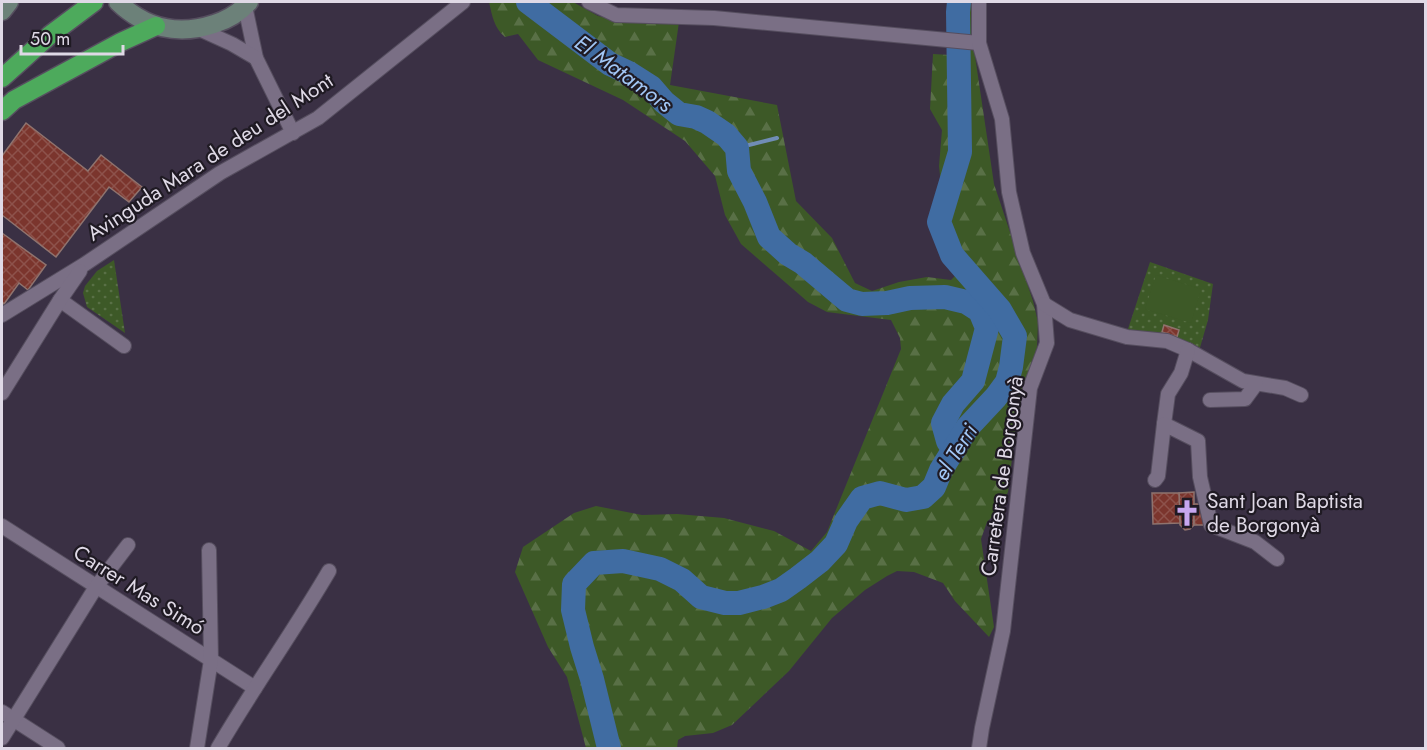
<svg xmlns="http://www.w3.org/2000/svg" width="1427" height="750" font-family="Jost,sans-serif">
	<defs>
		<pattern id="grass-dots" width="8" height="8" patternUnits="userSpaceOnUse" patternTransform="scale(1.5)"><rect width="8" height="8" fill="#3d5927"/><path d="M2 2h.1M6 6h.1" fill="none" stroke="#597046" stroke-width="1.8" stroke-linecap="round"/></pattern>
		<pattern id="forest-firs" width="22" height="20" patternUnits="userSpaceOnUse" patternTransform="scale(1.5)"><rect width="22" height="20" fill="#3d5927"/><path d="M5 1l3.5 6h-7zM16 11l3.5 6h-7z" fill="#597046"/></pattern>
		<pattern id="building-cross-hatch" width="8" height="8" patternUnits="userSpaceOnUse" patternTransform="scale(1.5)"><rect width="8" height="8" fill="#7b352d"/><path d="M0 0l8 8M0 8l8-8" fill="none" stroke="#8d524b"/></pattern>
	</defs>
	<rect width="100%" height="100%" fill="#3a3044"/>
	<g fill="url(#grass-dots)">
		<path d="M114,260L125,333L87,307L83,293L85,286L97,271Z"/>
		<path d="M1150,262L1213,284L1208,320L1199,351C1187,343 1175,336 1161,333C1150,331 1139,332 1128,329Z"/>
	</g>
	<path fill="url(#forest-firs)" d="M489,2H573L598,16L617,20L679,22L670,85L777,105L796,201L832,238L855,283L872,291L899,282L927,277L951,280L958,273L938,220L942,193L939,166L942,130L930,109L933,54L950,55L955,2H976L972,36L994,184L1033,301L1038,322L1037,347L1017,416L1008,492L999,510L987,522L981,539L994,627L989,637L955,601L943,583L914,572L897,571L887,576L865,590L832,618L789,671L732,725L713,733L685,736L678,740L677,748H586L567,677L548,647L515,572L523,547L574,513L596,506L642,515L677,514L724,518L774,531L811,551L827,532L901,349L900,338L891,320L827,312L808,302L741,244L725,215L715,176L685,141L623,100L538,60L518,34L505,37C494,28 492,15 489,2Z"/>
	<path fill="#3d5927" d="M1156,275L1201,289L1191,323L1145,309Z"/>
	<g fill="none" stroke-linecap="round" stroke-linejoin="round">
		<g stroke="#708db6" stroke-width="4">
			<path d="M959,125L966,120"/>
			<path d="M737,148L777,138"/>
		</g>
		<g stroke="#406ca2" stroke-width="24">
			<path d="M528,2L610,64L629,73L651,87L664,102L679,114L696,117L707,122L726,135L737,148L739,171L755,202L769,237L788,254L803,263L847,300L862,304L887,303L910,298L945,297L966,302L980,311L987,328L973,381L953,404L943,423L948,441L954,450"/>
			<path d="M609,748L592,679L582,647L573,610L574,584L594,563L623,561L660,569L682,580L701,597L725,603H739L763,597L781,590L798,578L820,561L836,544L846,521L862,498L880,493L906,500L923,497L934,487L941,470L967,428L996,397L1007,382L1011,367L1015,336L1000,310L952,255L939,222L960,152L958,12L959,2"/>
		</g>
	</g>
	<g fill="url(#building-cross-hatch)" stroke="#8f736e" stroke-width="1.5">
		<path d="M26,123L88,171L101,155L142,187L129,202L109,187L56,257L2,215V156Z"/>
		<path d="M2,233L46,265L28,290L19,283L4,304L2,302Z"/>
		<path d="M1164,325L1179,330L1177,337L1162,332Z"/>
		<path d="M1194,492V525L1190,529L1185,530L1180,525L1179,493Z"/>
		<path d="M1152,493H1179L1180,523L1153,524Z"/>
		<path d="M1194,504H1203L1204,525H1194Z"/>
	</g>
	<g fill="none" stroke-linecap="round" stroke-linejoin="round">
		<defs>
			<g id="street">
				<path d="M589,2L616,15L714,18L979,43"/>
				<path d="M979,2V43L1002,119L1009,192L1023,253L1044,304L1047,343L1030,388L1003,631L982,728L979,748"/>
				<path d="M245,6L256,58L293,133"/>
				<path d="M199,29L232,44L256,58"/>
				<path d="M60,300L124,346"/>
				<path d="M1044,304L1070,320L1127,337L1167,341L1188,350L1243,381L1285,388L1301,395"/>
				<path d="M2,315L85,264L220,173L318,118L463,2"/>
				<path d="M1188,350L1181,373L1168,394L1164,424L1198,441L1200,477L1211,525L1255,542L1277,559"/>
				<path d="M2,393L60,300L80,271"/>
				<path d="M1210,400L1245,399L1256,384"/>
				<path d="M1155,480L1158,476L1164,424"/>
				<path d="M2,526L255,688"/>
				<path d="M2,712L58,748"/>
				<path d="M2,738L96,587L128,545"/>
				<path d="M197,748L211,660L209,550"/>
				<path d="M218,748C253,688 294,631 329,571"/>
			</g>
			<g id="secondary">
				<path d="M118,2C145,28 178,36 214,24C227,20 240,12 249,2"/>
				<path d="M2,11L9,2"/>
			</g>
			<g id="highway">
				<path d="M2,78L50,35L94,2"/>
				<path d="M2,111L14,100L121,42L156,26"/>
			</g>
		</defs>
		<use href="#street" stroke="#564e5f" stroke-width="16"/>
		<use href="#secondary" stroke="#564e5f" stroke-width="21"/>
		<use href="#highway" stroke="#564e5f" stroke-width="21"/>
		<use href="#street" stroke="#7a6f85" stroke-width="14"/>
		<use href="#secondary" stroke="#6c8179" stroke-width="18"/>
		<use href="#highway" stroke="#4daa5c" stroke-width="18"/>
	</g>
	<defs>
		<symbol id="church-bare" viewBox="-9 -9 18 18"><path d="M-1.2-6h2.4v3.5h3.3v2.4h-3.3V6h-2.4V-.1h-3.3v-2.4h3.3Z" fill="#c7a6ef" stroke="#1f1a23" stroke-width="2.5" paint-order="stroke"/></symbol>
	</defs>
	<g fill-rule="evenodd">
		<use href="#church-bare" x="1168" y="494" width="38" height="38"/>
	</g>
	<g text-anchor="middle" stroke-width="4.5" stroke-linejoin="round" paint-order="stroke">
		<g font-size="21" fill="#dfd9e6" stroke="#1f1a23">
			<text transform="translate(210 157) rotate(-33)" y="7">Avinguda Mara de deu del Mont</text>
			<text transform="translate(1002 476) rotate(-82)" y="7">Carretera de Borgonyà</text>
			<text transform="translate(139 590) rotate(32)" y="7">Carrer Mas Simó</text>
		</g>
		<g font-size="21" fill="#dfd9e6" stroke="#1f1a23" text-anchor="start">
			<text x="1207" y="508">Sant Joan Baptista<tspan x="1207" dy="24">de Borgonyà</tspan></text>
		</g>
		<g font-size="22" font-style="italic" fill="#a2c7f6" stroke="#1f1a23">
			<text transform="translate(624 73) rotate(36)" y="8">El Matamors</text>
			<text transform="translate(955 452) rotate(-58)" y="8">el Terri</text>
		</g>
	</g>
	<rect width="1427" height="750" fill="none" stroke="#dfd9e6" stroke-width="6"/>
	<path d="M21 45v9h102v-9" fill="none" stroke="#dfd9e6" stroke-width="3"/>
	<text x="30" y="45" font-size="18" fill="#dfd9e6" stroke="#1f1a23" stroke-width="4.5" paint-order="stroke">50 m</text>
</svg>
